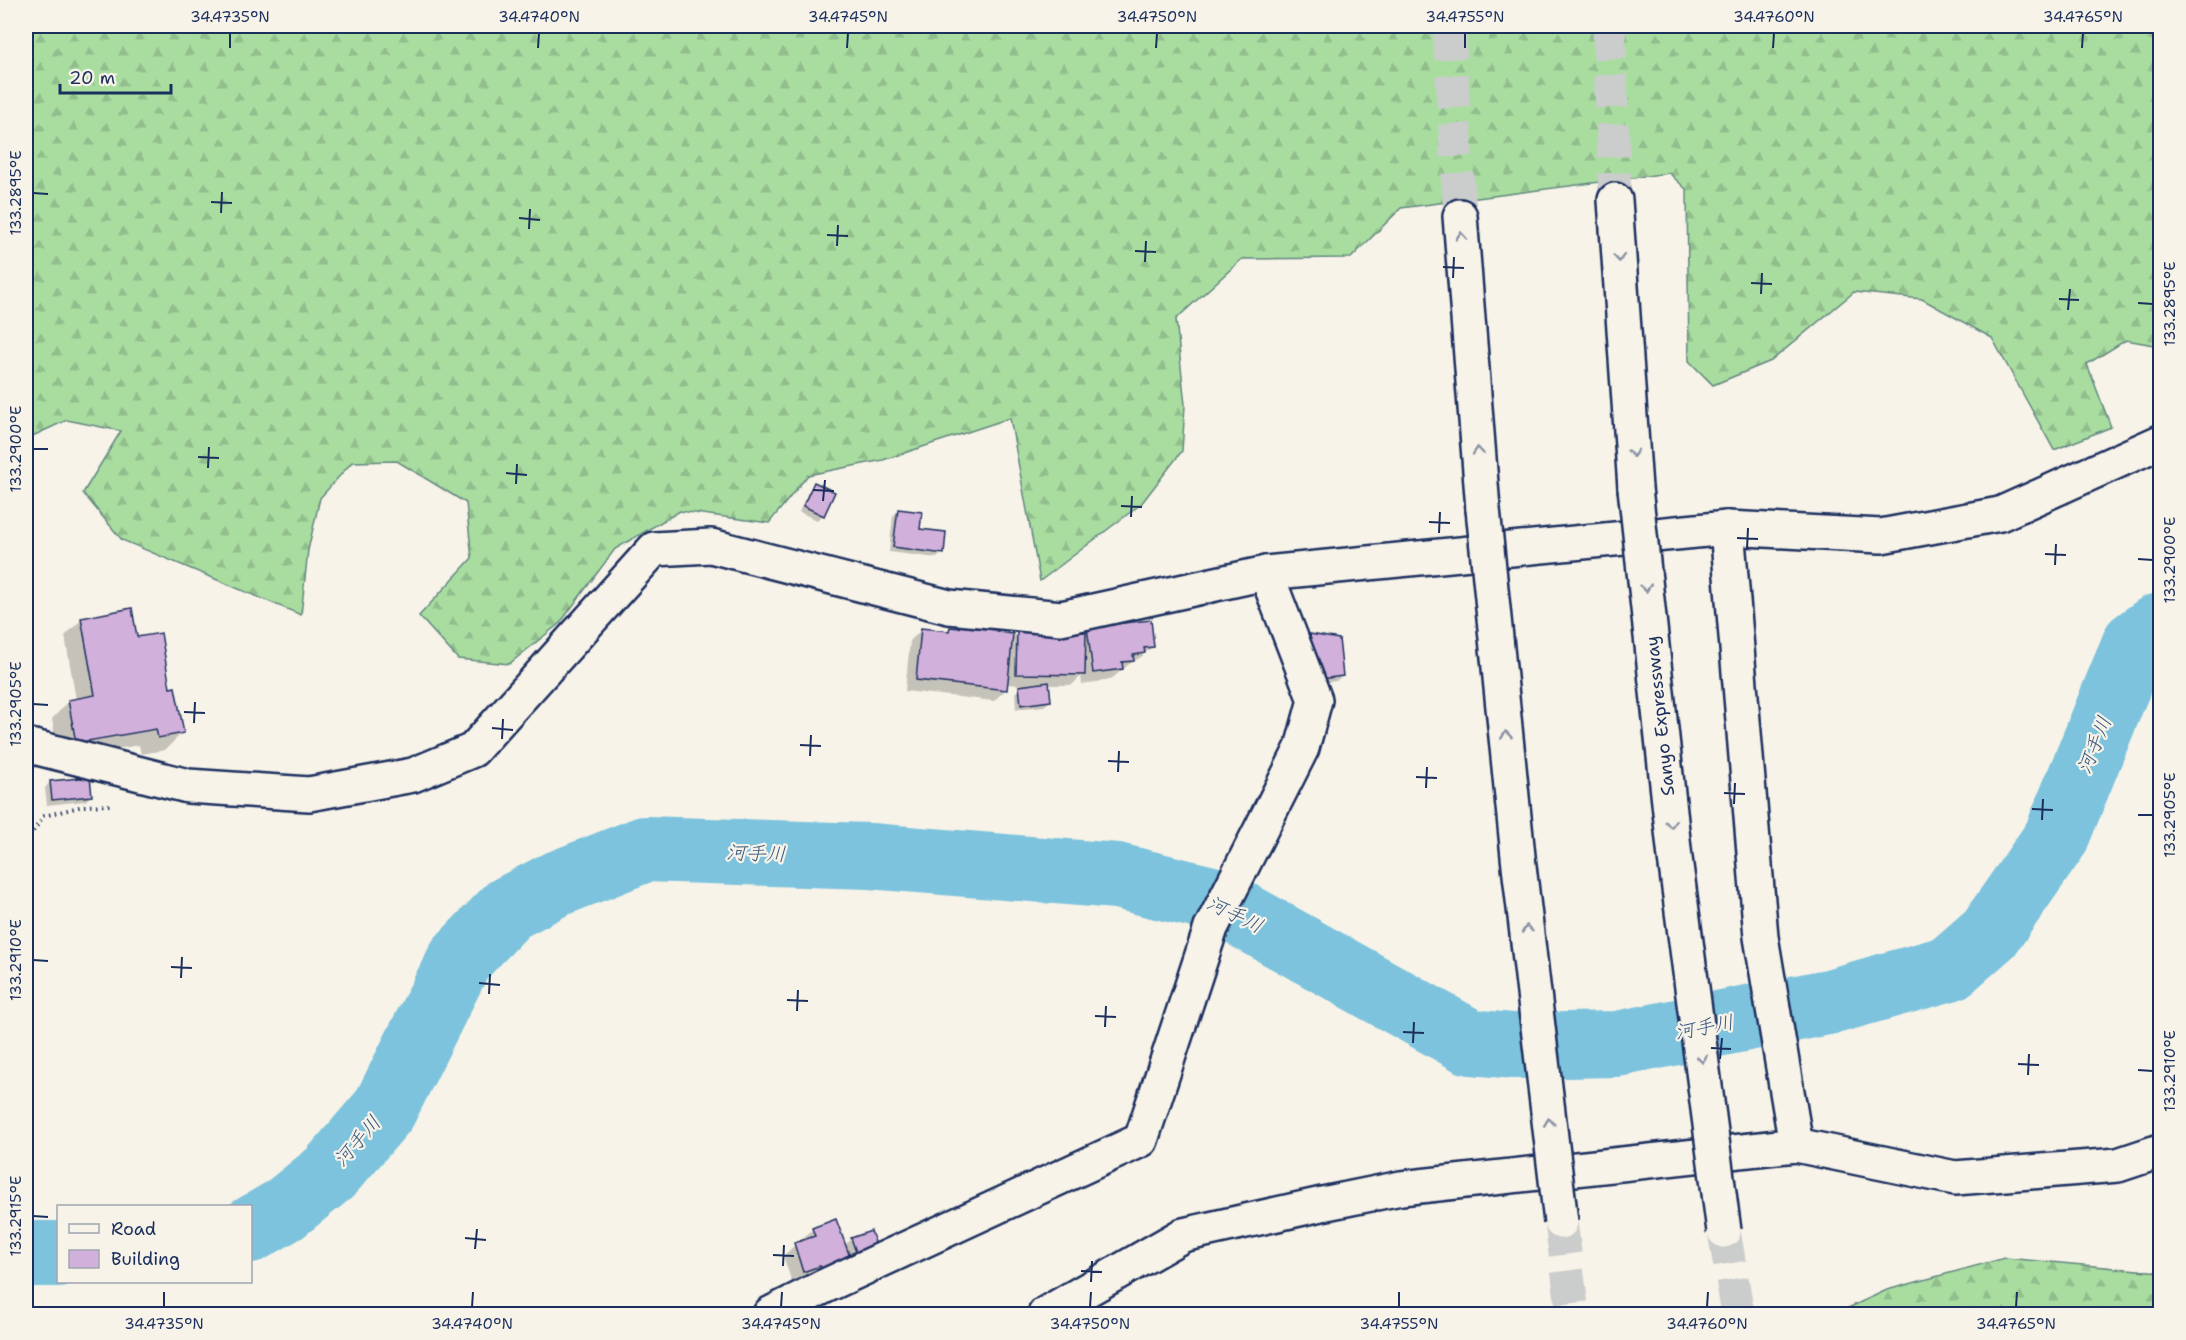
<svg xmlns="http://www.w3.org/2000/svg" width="2186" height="1340" font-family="'Shantell Sans','Klee One',sans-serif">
	<defs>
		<pattern id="forest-firs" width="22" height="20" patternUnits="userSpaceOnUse" patternTransform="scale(1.5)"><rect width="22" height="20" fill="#a9dda0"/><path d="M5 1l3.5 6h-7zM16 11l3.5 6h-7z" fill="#91be8c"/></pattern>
	</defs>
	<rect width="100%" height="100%" fill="#f7f3e8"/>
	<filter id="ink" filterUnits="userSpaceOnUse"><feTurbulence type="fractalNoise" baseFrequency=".0167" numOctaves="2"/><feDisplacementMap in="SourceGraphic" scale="12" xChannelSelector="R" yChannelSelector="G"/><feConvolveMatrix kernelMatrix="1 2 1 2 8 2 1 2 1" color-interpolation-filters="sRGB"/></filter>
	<g filter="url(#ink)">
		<g fill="url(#forest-firs)" stroke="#62867f" stroke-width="1.5">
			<path d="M26,26H2160V346L2126,340L2087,364L2111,427L2054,450L1992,338L1922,299L1854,292L1771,361L1713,385L1689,361L1687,190L1669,173L1401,208L1351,258L1242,259L1176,319L1185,405L1182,451L1141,504L1040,581L1010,418L883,460L808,475L769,523L680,511L615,549L560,623L509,664L458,659L419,616L472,558L466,503L397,461L352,462L320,498L308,550L301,615L122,540L83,493L121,431L67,420L26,439Z"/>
			<path d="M2005,1258L2160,1272V1314H1835L1887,1290Z"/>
		</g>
		<g fill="#0003">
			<path d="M815,484L823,515L817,520L799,512L809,490Z"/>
			<path d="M898,511L942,553L937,558L889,552L893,516Z"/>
			<path d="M82,619L136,639L169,689L182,733L165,750L141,754L139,745L59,759L52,719L69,701L76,700L65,636Z"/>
			<path d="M950,628L1011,639L1018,633L1083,634L1088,629L1153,646L1141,657L1128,665L1110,680L1082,684L1081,676L1072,685H1048L1050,701L1044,706L1016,709L1015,693L1023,685L1006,684V689L994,701L905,691L910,641L922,629L946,632Z"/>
			<path d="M1311,635L1342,676L1336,681L1316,684L1306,641Z"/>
			<path d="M50,782L91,796L85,801L47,805L45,788Z"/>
			<path d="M813,1229L844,1246L852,1239L874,1245L867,1254L792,1282L783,1256Z"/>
		</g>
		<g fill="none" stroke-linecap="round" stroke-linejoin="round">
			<g stroke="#7dc3dd" stroke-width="66">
				<path d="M250,1230L284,1210L330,1173L384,1110L460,959L508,909L554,885L645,849L870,856L1117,876L1216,900L1470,1042L1514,1046L1617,1044L1833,1001L1950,968L1990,933L2056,838L2135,643L2157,627L2160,628"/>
				<path d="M26,1254H58"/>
			</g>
		</g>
		<g fill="#d2b0dc" stroke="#1b2f5e" stroke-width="1.5">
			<path d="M814,482L835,492L824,516L803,506Z"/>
			<path d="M898,509L922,512L920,529L946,532L944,554L893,547Z"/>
			<path d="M132,608L137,637L161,633L170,688L175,687L184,733L158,738L156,729L76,743L68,700L95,695L81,618Z"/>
			<path d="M1151,620L1154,647L1144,648L1145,653L1133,655L1134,661L1122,662L1123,669L1093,673L1087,627Z"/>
			<path d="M960,626L998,630L997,632L1013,634L1007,690L916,680L921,628L949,631L950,627L959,628Z"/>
			<path d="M1017,631L1086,632L1085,675L1016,674Z"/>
			<path d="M1310,634L1339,639L1343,676L1321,679L1319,663H1314Z"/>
			<path d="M1049,682L1051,701L1021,705L1019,686Z"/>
			<path d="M90,777L92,796L52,800L50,781Z"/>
			<path d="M836,1219L849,1254L856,1252L851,1238L871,1231L876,1245L867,1248L869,1254L823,1270L820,1266L803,1272L794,1243L815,1236L812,1228Z"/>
		</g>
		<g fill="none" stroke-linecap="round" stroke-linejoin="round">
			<g stroke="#cbcccc" stroke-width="33" stroke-dasharray="33 16" stroke-linecap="butt">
				<path d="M1449,26L1460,216"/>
				<path d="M1609,26L1615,200"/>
				<path d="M1561,1222L1573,1314"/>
				<path d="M1724,1231L1738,1314"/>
			</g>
			<defs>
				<g id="minor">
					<path d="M1727,528L1761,937L1796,1145"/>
					<path d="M26,745L188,786L309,794L413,775L473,750L654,549L711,546L949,607L1061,618L1266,573L1727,528L1881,536L2000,514L2160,442"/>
					<path d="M770,1314L825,1286L1141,1140L1211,928L1302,748L1315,700L1266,573"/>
					<path d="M1045,1314L1183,1235L1322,1204L1401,1188L1796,1145L1955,1178L2118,1165L2160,1151"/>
				</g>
				<g id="highway">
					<path d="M1615,200L1635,488"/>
					<path d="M1460,216L1483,509"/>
				</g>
			</defs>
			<use href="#minor" stroke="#1b2f5e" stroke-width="38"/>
			<use href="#highway" stroke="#1b2f5e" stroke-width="38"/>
			<path stroke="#1b2f5e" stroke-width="4" stroke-dasharray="1.5 4.5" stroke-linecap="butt" d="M26,841L44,816L83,806L111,805"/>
			<use href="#minor" stroke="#f7f3e8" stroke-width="33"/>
			<use href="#highway" stroke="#f7f3e8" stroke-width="33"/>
			<defs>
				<g id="highway-bridge">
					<path d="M1635,488L1675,858L1724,1231"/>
					<path d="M1483,509L1519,866L1561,1222"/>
				</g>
			</defs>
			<use href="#highway-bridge" stroke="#1b2f5e" stroke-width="38" stroke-linecap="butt"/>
			<use href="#highway-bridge" stroke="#f7f3e8" stroke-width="33"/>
		</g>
		<defs><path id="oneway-chevron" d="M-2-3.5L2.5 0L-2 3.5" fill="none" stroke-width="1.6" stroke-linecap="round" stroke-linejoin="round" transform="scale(1.5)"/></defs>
		<g stroke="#8991a3">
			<use href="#oneway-chevron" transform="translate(1461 236) rotate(-95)"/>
			<use href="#oneway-chevron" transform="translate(1619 258) rotate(86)"/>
			<use href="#oneway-chevron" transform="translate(1478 451) rotate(-95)"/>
			<use href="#oneway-chevron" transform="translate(1633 453) rotate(86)"/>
			<use href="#oneway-chevron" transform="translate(1646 588) rotate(84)"/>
			<use href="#oneway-chevron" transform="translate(1506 735) rotate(-96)"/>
			<use href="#oneway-chevron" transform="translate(1671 824) rotate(84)"/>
			<use href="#oneway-chevron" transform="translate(1527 929) rotate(-97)"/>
			<use href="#oneway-chevron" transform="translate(1702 1059) rotate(82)"/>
			<use href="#oneway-chevron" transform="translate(1549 1122) rotate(-97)"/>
		</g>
	</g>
	<path fill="none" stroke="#1b2f5e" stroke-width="2" d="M230,48V33M538,48L539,33M847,48L848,33M1156,48L1157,33M1465,48V33M1773,48L1774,33M2082,48L2083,33M33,193L48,194M211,202L232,203M221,213L222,192M519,218L540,220M529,229L530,209M827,235L848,236M837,246L838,225M1135,251L1156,252M1145,262L1146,241M1443,267L1464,268M1453,278L1454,257M1751,283L1772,284M1761,294L1762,273M2059,299L2079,300M2138,303L2153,304M2068,310L2070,289M33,449H48M198,457L219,458M208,468L209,447M506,473L527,475M516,484L517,464M813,490L834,491M823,501L825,480M1121,506L1142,507M1131,517L1132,496M1429,522L1450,523M1439,533L1440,512M1737,538L1758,539M1747,549L1748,528M2045,554L2066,555M2138,559L2153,560M2055,565L2056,544M33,704L48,705M184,712L205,713M194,723L195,702M492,728L513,730M502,739L503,719M800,745L821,746M810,756L811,735M1108,761L1129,762M1118,772L1119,751M1416,777L1437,778M1426,788L1427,767M1724,793L1745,794M1734,804L1735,783M2032,809L2053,810M2138,815H2153M2042,820L2043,799M33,960L48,961M171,967L192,968M181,978L182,957M479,983L500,985M489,994L490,974M787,1000L808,1001M797,1011L798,990M1095,1016L1116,1017M1105,1027L1106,1006M1403,1032L1424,1033M1413,1043L1414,1022M1711,1048L1731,1049M1720,1059L1722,1038M2018,1064L2039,1065M2138,1070L2153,1071M2028,1075L2029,1054M33,1216L48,1217M465,1238L486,1240M475,1249L477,1229M773,1255L794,1256M783,1266L784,1245M1081,1271L1102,1272M1091,1282L1092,1261M164,1307V1292M472,1307L473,1292M781,1307L782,1292M1090,1307L1091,1292M1399,1307V1292M1707,1307L1708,1292M2016,1307L2017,1292"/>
	<g text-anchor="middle" stroke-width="4.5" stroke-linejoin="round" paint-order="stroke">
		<g font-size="18" fill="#1b2f5e" stroke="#f7f3e8">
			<text transform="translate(1660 716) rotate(-96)" y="6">Sanyo Expressway</text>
		</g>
		<g font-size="20" font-style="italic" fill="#34547e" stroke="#f7f3e8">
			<text transform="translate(2094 745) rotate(-68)" y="7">河手川</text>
			<text transform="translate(756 853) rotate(2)" y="7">河手川</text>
			<text transform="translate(1235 914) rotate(26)" y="7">河手川</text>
			<text transform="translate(1704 1027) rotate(-11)" y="7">河手川</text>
			<text transform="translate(357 1141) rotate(-49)" y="7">河手川</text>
		</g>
	</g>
	<rect width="2186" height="1340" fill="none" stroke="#f7f3e8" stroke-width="66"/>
	<rect x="57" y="1205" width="195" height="78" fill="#f7f3e8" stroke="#9fa5b1" stroke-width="1.5"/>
	<rect x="69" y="1224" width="30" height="9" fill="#f7f3e8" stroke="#9fa5b1" stroke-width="1.5"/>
	<text x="111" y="1235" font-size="18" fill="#1b2f5e">Road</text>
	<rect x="69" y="1250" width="30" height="18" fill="#d2b0dc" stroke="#9fa5b1" stroke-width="1.5"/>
	<text x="111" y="1265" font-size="18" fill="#1b2f5e">Building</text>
	<path d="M60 84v9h111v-9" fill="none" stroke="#1b2f5e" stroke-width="3"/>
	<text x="69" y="84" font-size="18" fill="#1b2f5e" stroke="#f7f3e8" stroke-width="4.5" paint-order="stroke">20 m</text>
	<rect x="33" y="33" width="2120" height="1274" fill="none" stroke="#1b2f5e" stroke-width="2"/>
	<g font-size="15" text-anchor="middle" fill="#1b2f5e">
		<text x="230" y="22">34.4735°N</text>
		<text x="539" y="22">34.4740°N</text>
		<text x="848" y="22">34.4745°N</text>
		<text x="1157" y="22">34.4750°N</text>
		<text x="1465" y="22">34.4755°N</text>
		<text x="1774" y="22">34.4760°N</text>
		<text x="2083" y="22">34.4765°N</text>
		<text transform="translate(16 193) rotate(-90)" y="5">133.2895°E</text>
		<text transform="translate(2170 304) rotate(-90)" y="5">133.2895°E</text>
		<text transform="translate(16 449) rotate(-90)" y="5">133.2900°E</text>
		<text transform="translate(2170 560) rotate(-90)" y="5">133.2900°E</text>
		<text transform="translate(16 704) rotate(-90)" y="5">133.2905°E</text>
		<text transform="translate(2170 815) rotate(-90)" y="5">133.2905°E</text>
		<text transform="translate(16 960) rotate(-90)" y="5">133.2910°E</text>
		<text transform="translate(2170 1071) rotate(-90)" y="5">133.2910°E</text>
		<text transform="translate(16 1216) rotate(-90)" y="5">133.2915°E</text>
		<text x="164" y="1329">34.4735°N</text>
		<text x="472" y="1329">34.4740°N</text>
		<text x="781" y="1329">34.4745°N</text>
		<text x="1090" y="1329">34.4750°N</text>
		<text x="1399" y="1329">34.4755°N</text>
		<text x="1707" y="1329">34.4760°N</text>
		<text x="2016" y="1329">34.4765°N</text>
	</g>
</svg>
